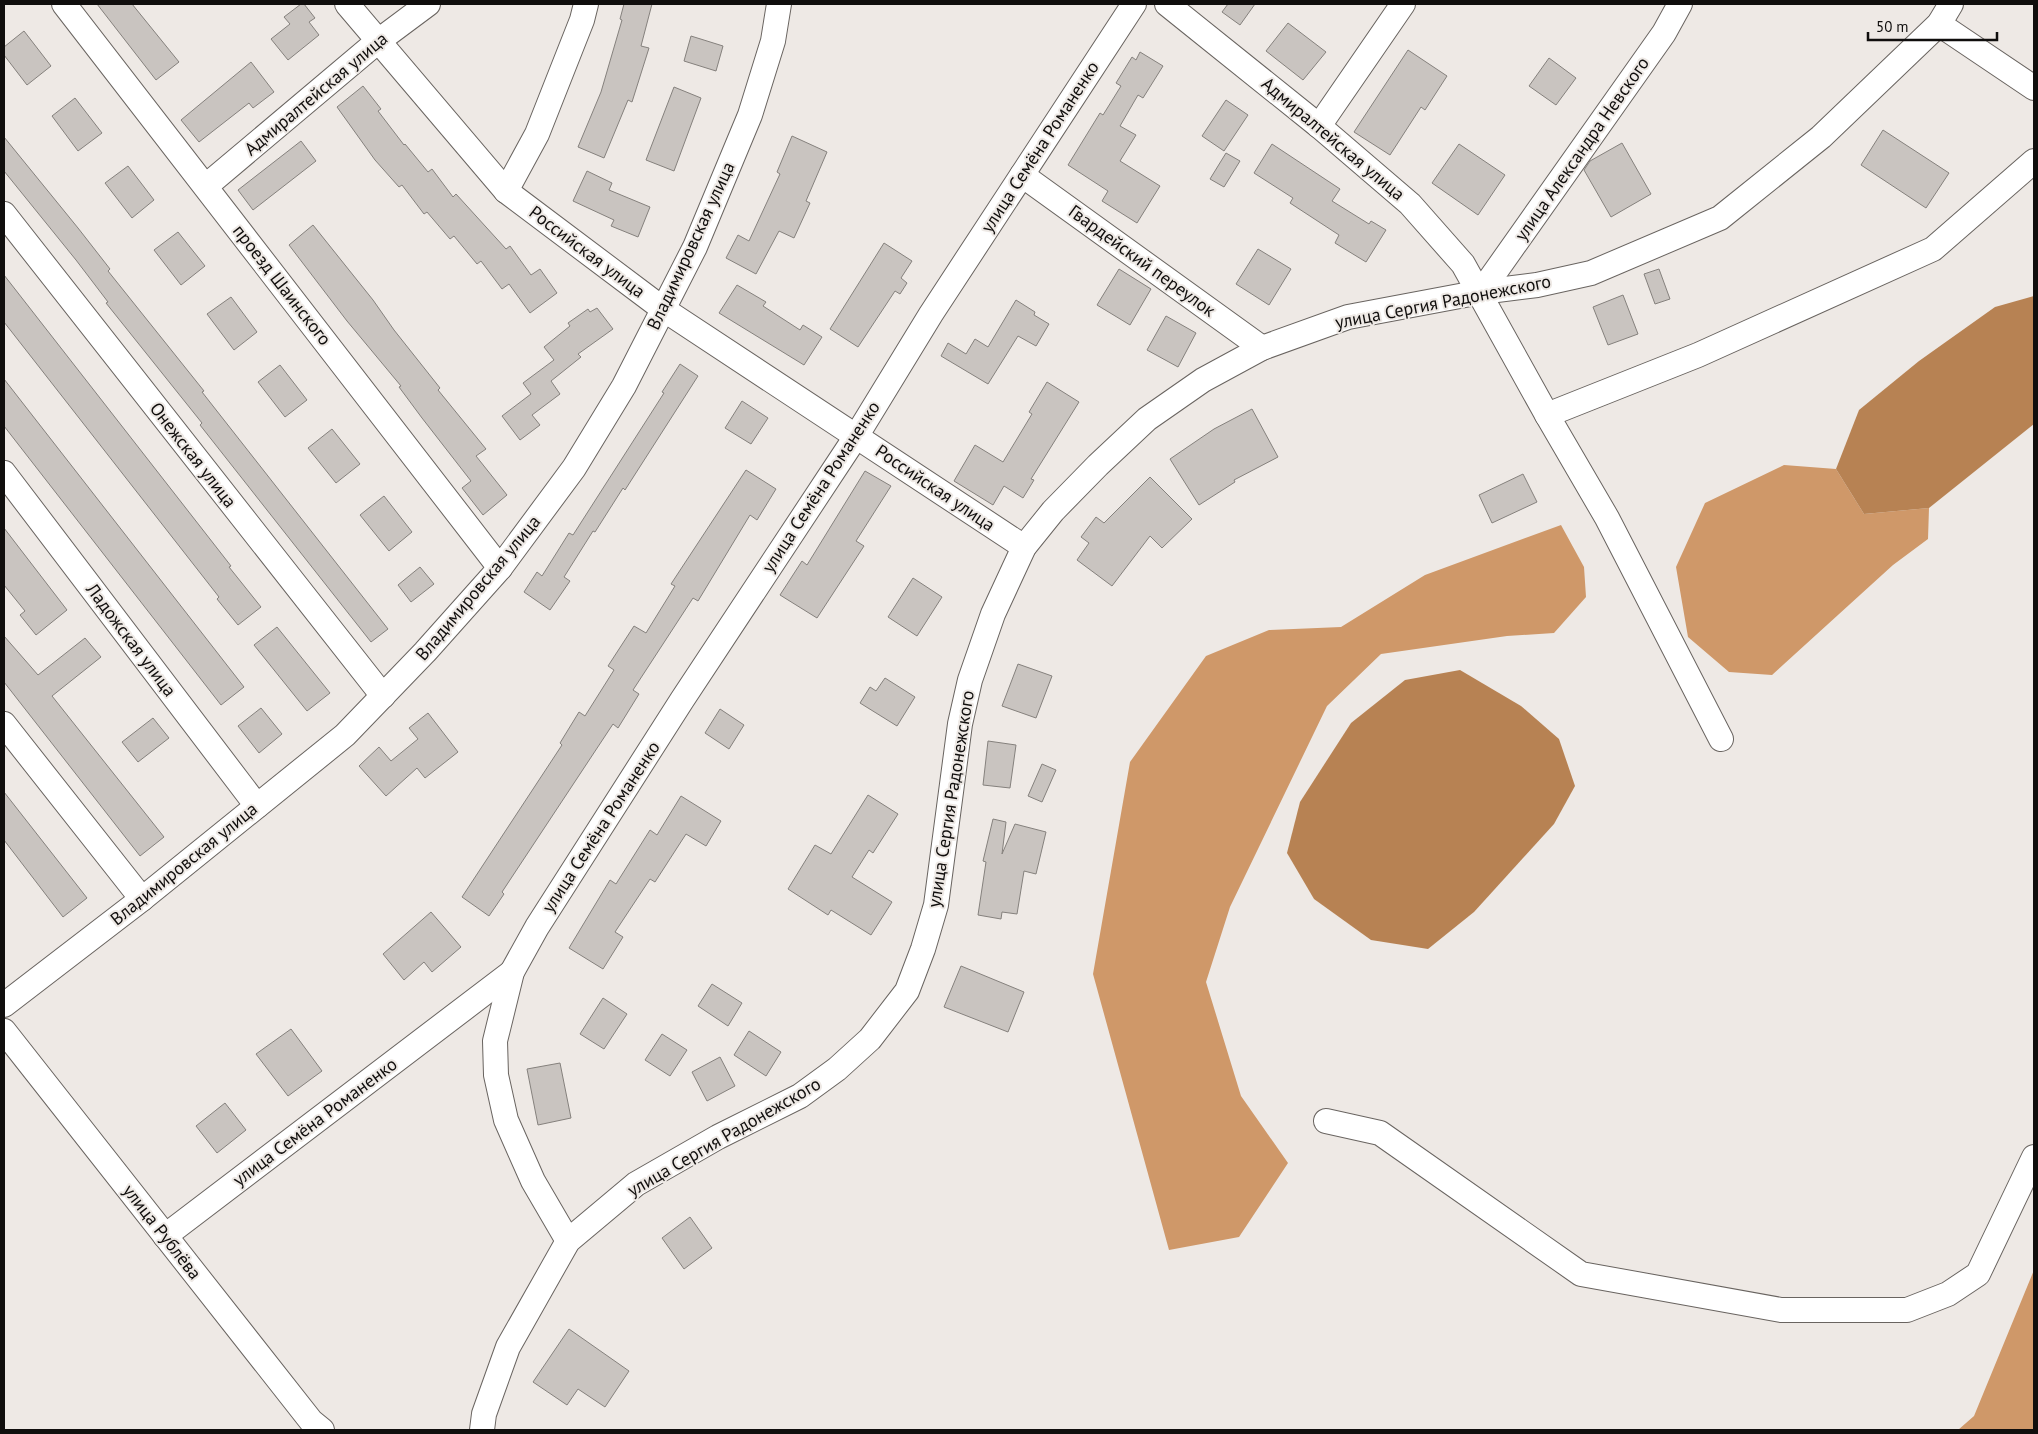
<svg xmlns="http://www.w3.org/2000/svg" width="2038" height="1434" font-family="'PT Sans',sans-serif">
	<rect width="100%" height="100%" fill="#eee9e5"/>
	<g fill="#cf9869">
		<path d="M1784,465L1836,469L1864,514L1929,508L1928,539L1893,565L1772,675L1729,672L1688,637L1676,567L1705,503Z"/>
		<path d="M1561,525L1584,567L1586,597L1554,633L1507,636L1381,654L1327,706L1230,907L1206,982L1241,1096L1288,1163L1239,1237L1169,1250L1093,974L1130,762L1206,656L1269,630L1341,627L1425,575Z"/>
		<path d="M2034,1270V1430H1958L1974,1416Z"/>
	</g>
	<g fill="#b78253">
		<path d="M2034,296V424L1929,508L1864,514L1836,469L1859,410L1919,361L1995,307Z"/>
		<path d="M1460,670L1521,706L1559,739L1575,786L1554,824L1474,912L1428,949L1371,940L1314,899L1287,853L1300,802L1351,723L1405,680Z"/>
	</g>
	<g fill="#c9c4c0" stroke="#85817d">
		<path d="M97,4H132L179,62L156,80Z"/>
		<path d="M301,4H304L315,18L309,22L319,35L288,60L271,39L290,24L284,17Z"/>
		<path d="M624,4H652L641,46L649,48L632,102L628,100L604,158L578,147L601,92L622,20L620,19Z"/>
		<path d="M1228,4H1255L1240,25L1222,12Z"/>
		<path d="M1288,23L1326,52L1303,80L1266,51Z"/>
		<path d="M24,31L51,66L27,85L4,55V47Z"/>
		<path d="M691,36L723,46L716,71L684,61Z"/>
		<path d="M1408,50L1447,76L1425,110L1421,107L1390,155L1354,132Z"/>
		<path d="M1140,52L1163,66L1143,98L1138,95L1120,126L1136,135L1120,161L1160,186L1137,223L1102,201L1108,191L1068,165L1100,113L1103,115L1121,86L1116,83L1132,57L1136,60Z"/>
		<path d="M1549,58L1576,78L1556,105L1529,86Z"/>
		<path d="M251,62L274,92L253,108L249,103L199,142L181,120Z"/>
		<path d="M363,86L381,109L378,111L404,145L405,144L428,172L432,169L453,197L456,194L506,249L510,246L531,275L540,269L557,293L530,313L509,284L502,289L481,261L477,264L454,236L450,239L427,212L424,214L402,185L399,187L375,160L337,107Z"/>
		<path d="M674,87L701,98L674,171L646,160Z"/>
		<path d="M75,98L102,133L78,151L52,116Z"/>
		<path d="M1226,100L1248,115L1224,151L1202,136Z"/>
		<path d="M1883,130L1949,173L1926,208L1861,165Z"/>
		<path d="M792,136L827,152L806,201L810,203L794,238L779,231L756,274L726,258L738,235L749,241L780,174L777,172Z"/>
		<path d="M4,137L78,228L110,269L108,271L204,391L202,392L388,629L371,642L200,425L202,423L106,303L108,302L76,260L4,171Z"/>
		<path d="M301,141L316,161L253,210L238,190Z"/>
		<path d="M1622,143L1651,194L1611,217L1584,170L1590,161Z"/>
		<path d="M1272,144L1340,189L1332,201L1369,224L1371,221L1386,230L1366,262L1335,243L1339,235L1290,203L1293,198L1254,173Z"/>
		<path d="M1459,144L1505,175L1478,215L1432,183Z"/>
		<path d="M1226,153L1240,161L1224,187L1210,179Z"/>
		<path d="M128,166L154,200L132,218L105,183Z"/>
		<path d="M587,171L612,183L609,190L650,207L638,237L611,226L614,220L573,201Z"/>
		<path d="M313,225L373,300L394,330L440,388L438,390L486,449L476,456L507,495L483,515L462,488L471,481L422,418L399,387L401,386L347,321L289,245Z"/>
		<path d="M178,232L205,266L181,285L154,250Z"/>
		<path d="M884,243L912,261L901,278L907,283L900,294L895,291L858,347L830,329Z"/>
		<path d="M1258,249L1291,269L1269,305L1236,284Z"/>
		<path d="M1119,269L1151,289L1130,325L1097,305Z"/>
		<path d="M1659,269L1670,299L1655,304L1644,274Z"/>
		<path d="M4,275L231,566L229,567L261,607L238,625L217,599L219,597L4,322Z"/>
		<path d="M737,285L766,302L763,306L800,330L803,325L822,337L804,365L719,313Z"/>
		<path d="M1623,295L1638,334L1608,345L1593,307Z"/>
		<path d="M231,297L257,332L234,350L207,314Z"/>
		<path d="M1016,300L1035,312L1034,315L1049,324L1036,346L1018,336L988,384L941,356L948,343L966,354L975,339L988,347Z"/>
		<path d="M597,308L613,329L578,354L581,357L551,381L560,394L532,415L540,425L520,440L502,416L531,394L523,383L554,360L544,347L570,326L568,323L588,309L590,312Z"/>
		<path d="M1166,316L1196,333L1178,367L1147,350Z"/>
		<path d="M680,364L698,376L625,490L623,488L595,532L593,531L564,577L570,581L550,610L524,592L537,572L542,576L569,533L573,535L664,393L662,392Z"/>
		<path d="M280,365L307,400L285,417L258,382Z"/>
		<path d="M4,379L244,687L221,705L4,426Z"/>
		<path d="M1047,382L1079,402L1031,479L1034,480L1023,498L1004,486L993,505L954,481L975,445L1003,462L1032,414L1029,412Z"/>
		<path d="M742,401L768,418L751,444L725,428Z"/>
		<path d="M1252,409L1278,457L1234,480L1235,482L1199,505L1170,459L1214,429Z"/>
		<path d="M332,429L360,464L336,483L308,448Z"/>
		<path d="M746,470L776,489L757,520L750,515L698,601L693,598L633,690L639,694L618,728L613,724L502,892L504,894L489,916L462,897L562,745L560,743L579,712L585,716L614,670L608,666L634,626L646,633L675,586L671,584Z"/>
		<path d="M865,471L891,486L856,541L864,546L817,618L780,595L802,561L807,565Z"/>
		<path d="M1523,474L1537,502L1492,523L1479,495Z"/>
		<path d="M1150,477L1192,519L1162,548L1150,536L1112,586L1077,560L1089,543L1081,537L1096,517L1104,523Z"/>
		<path d="M384,496L412,532L389,551L360,515Z"/>
		<path d="M4,528L67,610L36,635L20,615L25,611L4,585Z"/>
		<path d="M420,567L434,584L411,602L398,585Z"/>
		<path d="M913,578L942,597L917,636L888,617Z"/>
		<path d="M277,627L330,693L307,711L254,645Z"/>
		<path d="M4,636L38,675L85,638L101,657L52,696L164,837L140,856L4,682Z"/>
		<path d="M1018,664L1052,676L1036,718L1002,706Z"/>
		<path d="M885,678L915,697L897,726L860,703L870,687L876,691Z"/>
		<path d="M261,708L282,734L259,753L238,726Z"/>
		<path d="M720,709L744,725L729,749L705,733Z"/>
		<path d="M428,713L458,752L425,778L417,768L386,796L359,766L379,747L391,761L418,739L409,728Z"/>
		<path d="M153,718L169,738L138,762L122,742Z"/>
		<path d="M988,741L1016,745L1010,788L983,785Z"/>
		<path d="M1042,764L1056,770L1042,802L1028,796Z"/>
		<path d="M4,792L87,898L63,917L4,840Z"/>
		<path d="M868,795L898,814L873,853L869,850L852,877L892,902L871,935L831,910L828,915L788,889L815,845L831,854Z"/>
		<path d="M681,796L721,821L706,846L686,834L655,882L650,879L615,932L623,937L603,969L569,948L610,880L616,884L650,830L657,835Z"/>
		<path d="M993,819L1006,822L1002,854L1015,824L1046,832L1036,874L1024,871L1017,914L1002,912L1001,919L978,915L986,862L983,861Z"/>
		<path d="M431,912L461,947L432,972L424,962L404,980L383,954Z"/>
		<path d="M961,966L1024,992L1008,1032L944,1007Z"/>
		<path d="M712,984L742,1003L728,1026L698,1006Z"/>
		<path d="M603,998L627,1014L604,1049L580,1034Z"/>
		<path d="M291,1029L322,1071L288,1096L256,1054Z"/>
		<path d="M749,1031L781,1052L766,1076L734,1055Z"/>
		<path d="M662,1034L687,1050L670,1076L645,1060Z"/>
		<path d="M720,1057L735,1086L707,1101L692,1072Z"/>
		<path d="M560,1063L571,1118L538,1125L527,1069Z"/>
		<path d="M225,1103L246,1130L217,1153L196,1126Z"/>
		<path d="M690,1217L712,1248L684,1269L662,1238Z"/>
		<path d="M569,1329L629,1371L605,1407L578,1389L567,1405L533,1382Z"/>
	</g>
	<g fill="none" stroke-linecap="round" stroke-linejoin="round">
		<defs>
			<g id="minor">
				<path d="M64,4L500,568"/>
				<path d="M347,4L506,191L663,309L1024,547"/>
				<path d="M1167,4L1319,126L1410,204L1463,264L1547,415L1607,518L1721,739"/>
				<path d="M1939,24L2034,88"/>
				<path d="M1319,126L1403,4"/>
				<path d="M1022,175L1262,348"/>
				<path d="M206,186L377,42L428,4"/>
				<path d="M506,191L537,134L582,20L586,4"/>
				<path d="M4,214L383,696"/>
				<path d="M1481,292L1664,33L1680,4"/>
				<path d="M1547,415L1698,355L1933,249L2034,161"/>
				<path d="M4,473L257,806"/>
				<path d="M4,724L142,899"/>
				<path d="M4,1005L142,899L345,735L425,652L500,568L574,468L624,386L695,247L750,115L773,41L779,4"/>
				<path d="M4,1031L311,1421L322,1430"/>
				<path d="M1326,1121L1380,1133L1581,1274L1781,1310H1907L1948,1294L1978,1274L2034,1157"/>
				<path d="M165,1236L512,972"/>
				<path d="M568,1241L533,1181L506,1120L496,1075L495,1041L512,972L537,927L682,700L857,435L931,314L1134,4"/>
				<path d="M482,1430L484,1414L508,1347L568,1241L636,1184L718,1137L800,1096L837,1069L870,1039L907,991L923,949L936,905L960,724L970,680L993,614L1024,547L1053,511L1098,465L1147,419L1203,380L1262,348L1348,317L1481,292L1537,285L1591,273L1720,218L1821,137L1939,24L1951,4"/>
			</g>
		</defs>
		<use href="#minor" stroke="#696460" stroke-width="26"/>
		<use href="#minor" stroke="#fff" stroke-width="24"/>
	</g>
	<g text-anchor="middle" stroke-width="4" stroke-linejoin="round" paint-order="stroke">
		<g font-size="18" fill="#100e0d" stroke="#eee9e5">
			<text transform="translate(316 94) rotate(-40)" y="6">Адмиралтейская улица</text>
			<text transform="translate(1333 139) rotate(40)" y="6">Адмиралтейская улица</text>
			<text transform="translate(1040 147) rotate(-57)" y="6">улица Семёна Романенко</text>
			<text transform="translate(1582 149) rotate(-55)" y="6">улица Александра Невского</text>
			<text transform="translate(691 246) rotate(-65)" y="6">Владимировская улица</text>
			<text transform="translate(587 252) rotate(37)" y="6">Российская улица</text>
			<text transform="translate(1142 261) rotate(36)" y="6">Гвардейский переулок</text>
			<text transform="translate(282 285) rotate(52)" y="6">проезд Шаинского</text>
			<text transform="translate(1443 302) rotate(-11)" y="6">улица Сергия Радонежского</text>
			<text transform="translate(193 455) rotate(52)" y="6">Онежская улица</text>
			<text transform="translate(821 487) rotate(-57)" y="6">улица Семёна Романенко</text>
			<text transform="translate(935 488) rotate(34)" y="6">Российская улица</text>
			<text transform="translate(478 588) rotate(-50)" y="6">Владимировская улица</text>
			<text transform="translate(131 640) rotate(53)" y="6">Ладожская улица</text>
			<text transform="translate(951 799) rotate(-81)" y="6">улица Сергия Радонежского</text>
			<text transform="translate(601 827) rotate(-57)" y="6">улица Семёна Романенко</text>
			<text transform="translate(184 864) rotate(-39)" y="6">Владимировская улица</text>
			<text transform="translate(315 1122) rotate(-37)" y="6">улица Семёна Романенко</text>
			<text transform="translate(724 1137) rotate(-30)" y="6">улица Сергия Радонежского</text>
			<text transform="translate(162 1232) rotate(52)" y="6">улица Рублёва</text>
		</g>
	</g>
	<rect width="2038" height="1434" fill="none" stroke="#100e0d" stroke-width="10"/>
	<path d="M1868 32v8h129v-8" fill="none" stroke="#100e0d" stroke-width="2.5"/>
	<text x="1876" y="32" font-size="15" fill="#100e0d" stroke="#eee9e5" stroke-width="4" paint-order="stroke">50 m</text>
</svg>
